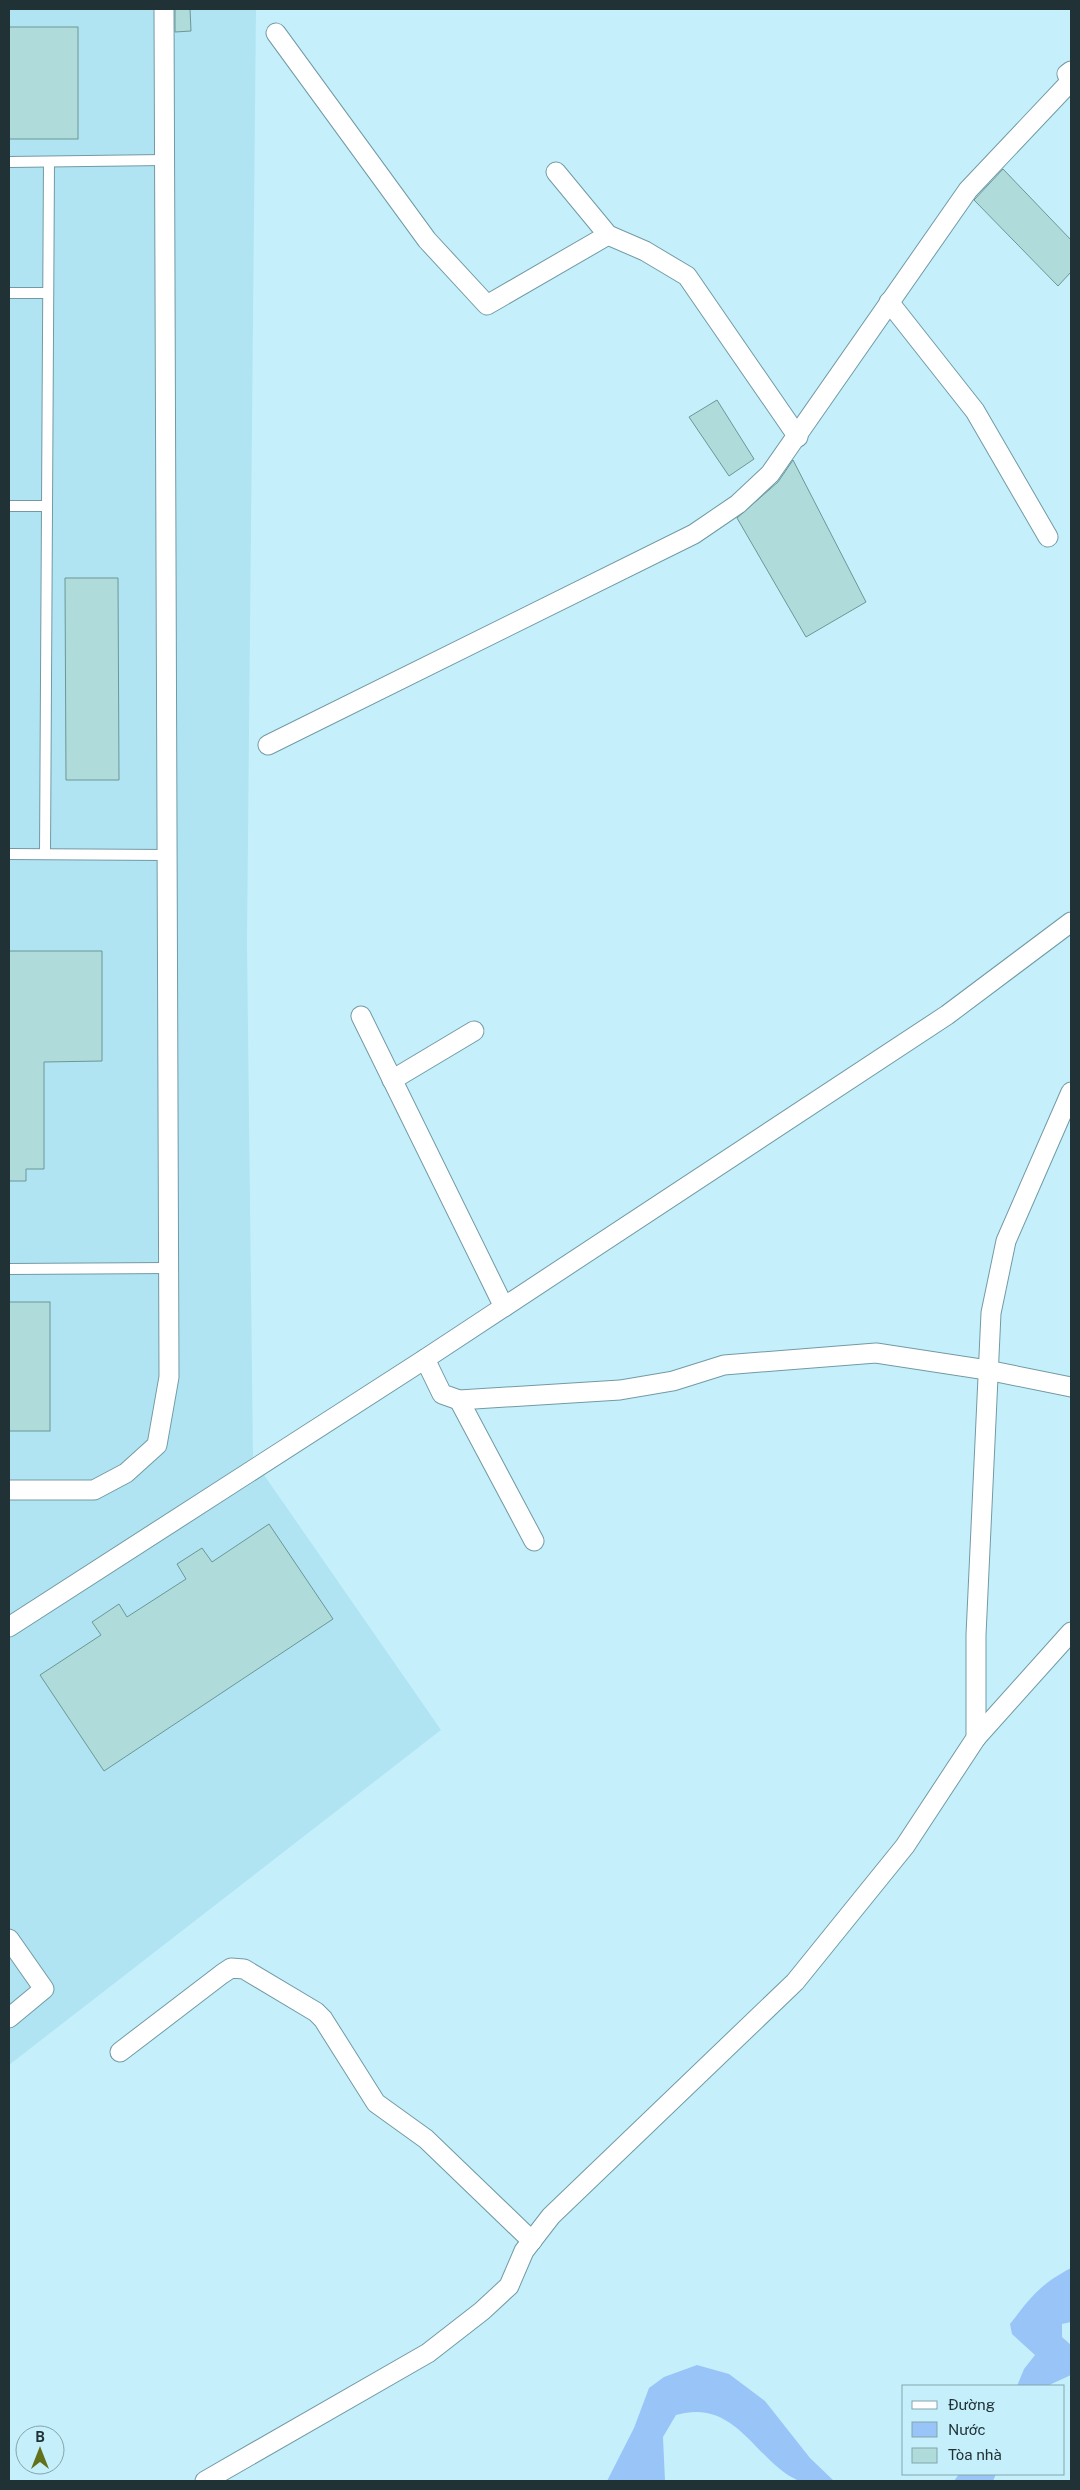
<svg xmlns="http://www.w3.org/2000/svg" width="1080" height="2490" font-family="'Public Sans',sans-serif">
	<rect width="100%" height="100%" fill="#c5f0fb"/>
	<path fill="#b0e4f2" d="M9,9H256L247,943L253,1459L441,1730L9,2065Z"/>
	<g fill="#99c4f8">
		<path d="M1071,2268V2322L1062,2324V2337L1071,2345V2375L1047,2386H1017L1024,2369L1035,2355L1012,2334L1010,2324C1031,2297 1039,2285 1071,2268Z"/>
		<path d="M697,2365L729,2374L765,2401L810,2458L834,2481C824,2481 808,2484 799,2481C755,2462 737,2397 676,2415L663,2437L665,2481H607L634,2428L649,2388L664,2377Z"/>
		<path d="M959,2474H996L993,2481H954Z"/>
	</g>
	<g fill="#afdcdb" stroke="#6b9796">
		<path d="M175,9H190L191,31L175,32Z"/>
		<rect x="9" y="27" width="69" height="112"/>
		<path d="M1003,169L1071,240V272L1058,286L974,200Z"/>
		<path d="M717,400L754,459L729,476L689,417Z"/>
		<path d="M793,460L866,602L806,637L737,518L778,482Z"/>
		<path d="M65,578H118L119,780H66Z"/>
		<path d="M9,951H102V1061L44,1062V1169H26V1181H9Z"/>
		<rect x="9" y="1302" width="41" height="129"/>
		<path d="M269,1524L333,1619L104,1771L40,1675L101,1635L92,1622L119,1604L127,1617L186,1579L177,1564L202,1548L212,1562Z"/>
	</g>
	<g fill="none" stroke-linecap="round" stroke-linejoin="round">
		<defs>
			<g id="service">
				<path d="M9,162L164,160"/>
				<path d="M9,293H47"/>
				<path d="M9,506H46"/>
				<path d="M9,854L167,855"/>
				<path d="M45,854L49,162"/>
				<path d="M9,1269L169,1268"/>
			</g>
			<g id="minor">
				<path d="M276,33L427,240L487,305L608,235"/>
				<path d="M556,172L608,235L645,251L687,276L798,437"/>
				<path d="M889,302L975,411L1048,537"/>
				<path d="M268,745L694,534L738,504L770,474L968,190L1070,82L1067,74L1071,71"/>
				<path d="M361,1016L504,1307"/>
				<path d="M392,1080L474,1031"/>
				<path d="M425,1359L442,1394L459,1400L620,1390L673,1381L724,1365L876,1353L987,1370L1071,1387"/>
				<path d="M459,1400L534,1541"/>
				<path d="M9,1490H94L126,1473L157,1445L169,1377L164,9"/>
				<path d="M9,1627L425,1359L947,1015L1071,922"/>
				<path d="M976,1738L1071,1632"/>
				<path d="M9,1939L44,1989L9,2018"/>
				<path d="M120,2052L222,1974L231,1968L244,1969L316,2012L323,2019L376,2103L426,2139L532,2241"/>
				<path d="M205,2481L428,2353L482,2311L509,2286L524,2251L551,2216L795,1982L905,1846L976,1738V1635L991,1313L1006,1241L1071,1092"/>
			</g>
		</defs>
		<use href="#service" stroke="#729aa5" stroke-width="12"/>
		<use href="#minor" stroke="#729aa5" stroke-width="21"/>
		<use href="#service" stroke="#fff" stroke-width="10"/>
		<use href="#minor" stroke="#fff" stroke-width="19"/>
	</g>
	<rect width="1080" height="2490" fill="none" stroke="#213236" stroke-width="20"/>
	<rect x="902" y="2385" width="162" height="90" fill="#c5f0fb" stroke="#83a4ac"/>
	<rect x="912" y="2401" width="25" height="8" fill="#ffffff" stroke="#83a4ac"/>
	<text x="948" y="2410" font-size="15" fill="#213236">Đường</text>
	<rect x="912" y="2422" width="25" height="15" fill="#99c4f8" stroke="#83a4ac"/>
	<text x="948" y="2435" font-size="15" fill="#213236">Nước</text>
	<rect x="912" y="2448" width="25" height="15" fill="#afdcdb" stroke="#83a4ac"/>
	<text x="948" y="2460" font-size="15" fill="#213236">Tòa nhà</text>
	<g transform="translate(40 2450)"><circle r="24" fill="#c5f0fb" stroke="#83a4ac"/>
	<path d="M0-4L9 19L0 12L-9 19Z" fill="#64711c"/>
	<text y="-8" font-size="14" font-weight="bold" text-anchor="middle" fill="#213236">B</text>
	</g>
</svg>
